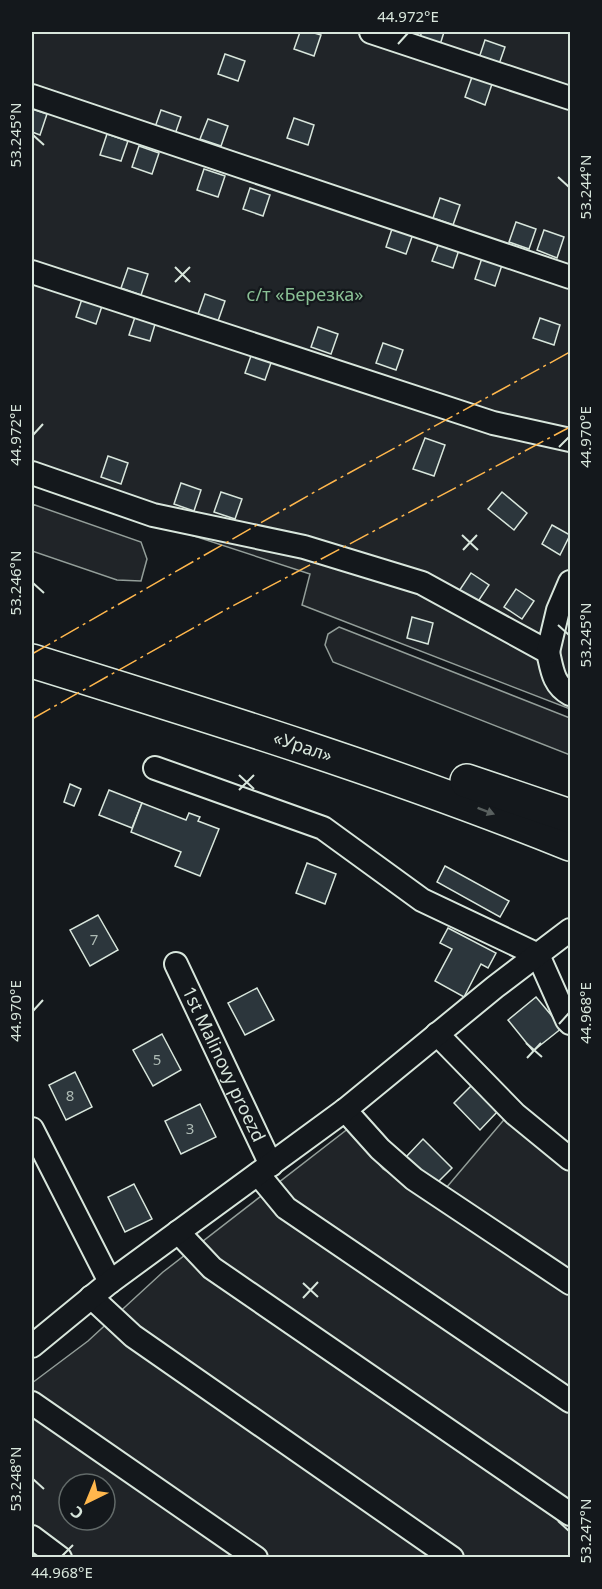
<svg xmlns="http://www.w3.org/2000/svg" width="602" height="1589" font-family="'Noto Sans',sans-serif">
	<rect width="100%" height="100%" fill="#14181c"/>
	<g fill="#202428" stroke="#939e99" stroke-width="1.5" fill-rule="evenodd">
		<path d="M32,32H570V709L302,605L310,574L32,483Z"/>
		<path d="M32,504L141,542L147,559L141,581L117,580L32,551Z"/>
		<path d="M339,627L570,718V755L333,662L325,645L328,634Z"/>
		<path d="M513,1109L570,1153V1557L32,1558V1383L88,1341L163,1272L349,1128L383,1169L435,1201ZM69,1484H105V1520H69Z"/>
	</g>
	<g fill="#2c363c" stroke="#d8e6dc" stroke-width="1.5">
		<path d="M300,32H311L321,35L314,56L294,49Z"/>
		<path d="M422,32H444L439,48L418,41Z"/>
		<path d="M485,40L505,47L498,67L478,61Z"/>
		<path d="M225,54L245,61L238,81L218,74Z"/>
		<path d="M472,77L492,84L485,105L465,97Z"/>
		<path d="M32,109L47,114L40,135L32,132Z"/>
		<path d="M161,110L181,117L174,137L154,130Z"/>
		<path d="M294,118L314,125L308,145L287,138Z"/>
		<path d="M208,119L228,126L221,146L200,139Z"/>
		<path d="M107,134L128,141L121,161L100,155Z"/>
		<path d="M139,146L159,153L152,174L132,167Z"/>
		<path d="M204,169L225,176L218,197L197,190Z"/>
		<path d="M250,188L270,195L263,216L243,209Z"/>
		<path d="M440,198L460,205L453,225L433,218Z"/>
		<path d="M516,222L536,229L529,249L509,242Z"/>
		<path d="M393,226L413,234L406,254L386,247Z"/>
		<path d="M544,230L564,237L557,258L537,250Z"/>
		<path d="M440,240L460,247L453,268L432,261Z"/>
		<path d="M482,258L502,265L495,286L475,279Z"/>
		<path d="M128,268L148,274L141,295L121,288Z"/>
		<path d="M205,294L225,301L218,321L198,314Z"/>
		<path d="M83,296L103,303L96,324L76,317Z"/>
		<path d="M136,314L156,321L150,341L129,335Z"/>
		<path d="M540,318L560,325L554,345L533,338Z"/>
		<path d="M318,327L338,334L331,354L311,347Z"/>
		<path d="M383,343L403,350L396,370L376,363Z"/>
		<path d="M252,353L272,360L265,380L245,373Z"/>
		<path d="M425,438L445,445L434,476L413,469Z"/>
		<path d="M108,456L128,463L121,484L101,477Z"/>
		<path d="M181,483L201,490L194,511L174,504Z"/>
		<path d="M221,492L242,499L235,519L214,512Z"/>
		<path d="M502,492L527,513L514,530L488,509Z"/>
		<path d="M552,525L570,535L560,555L542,544Z"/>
		<path d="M471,573L489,585L477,603L459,591Z"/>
		<path d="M516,589L534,601L522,619L504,607Z"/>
		<path d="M412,617L433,623L428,644L407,638Z"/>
		<path d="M70,784L81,789L74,806L64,802Z"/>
		<path d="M109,790L142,803L132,828L99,815Z"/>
		<path d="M142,803L186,820L189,813L200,817L198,821L219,829L200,876L175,866L181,852L131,832Z"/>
		<path d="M307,863L336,874L325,904L296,893Z"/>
		<path d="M445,866L509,901L500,917L437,882Z"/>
		<path d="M98,915L118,950L90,966L70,930Z"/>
		<path d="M448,928L496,953L488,968L481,964L464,997L435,981L452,949L440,943Z"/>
		<path d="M257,988L274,1020L245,1035L228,1003Z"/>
		<path d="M536,997L562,1028L533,1051L508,1020Z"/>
		<path d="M162,1034L181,1070L153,1086L133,1050Z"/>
		<path d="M75,1072L92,1107L66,1120L49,1085Z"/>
		<path d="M472,1085L498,1111L480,1130L454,1103Z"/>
		<path d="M200,1104L216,1137L181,1154L165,1121Z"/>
		<path d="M423,1139L452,1168L435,1185L406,1157Z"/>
		<path d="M134,1184L152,1219L125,1232L108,1197Z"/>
	</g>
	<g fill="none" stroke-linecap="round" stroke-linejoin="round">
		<defs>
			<g id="minor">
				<path d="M371,32L570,98"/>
				<path d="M32,96L570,277"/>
				<path d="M32,272L493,423L570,440"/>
				<path d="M32,473L153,515L304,547L422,583L548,652C552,669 553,685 570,694"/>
				<path d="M548,652L558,610L570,582"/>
				<path d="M155,768L323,828L422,900L538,955L567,1020L570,1023"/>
				<path id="s1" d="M176,964L271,1165"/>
				<path d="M437,1034L515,1114L570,1159"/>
				<path d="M345,1110L380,1149L414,1179L570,1283"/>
				<path d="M32,1129L110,1282"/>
				<path d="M258,1174L286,1208L570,1401"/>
				<path d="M178,1232L212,1268L570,1514"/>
				<path d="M91,1297L133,1336L452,1558"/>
				<path d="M32,1346L110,1282L345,1110L495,987L570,930"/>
				<path d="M32,1403L256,1558"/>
				<path d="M32,1537L60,1558"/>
			</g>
			<g id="highway">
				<path id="s2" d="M32,661C213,717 394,773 570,844"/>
				<path d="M467,781L570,816"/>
			</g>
		</defs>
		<use href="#minor" stroke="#d8e6dc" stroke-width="26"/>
		<use href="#highway" stroke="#d8e6dc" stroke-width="36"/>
		<use href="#minor" stroke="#14181c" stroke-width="22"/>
		<use href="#highway" stroke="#14181c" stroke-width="33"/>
		<g stroke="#ffb74d" stroke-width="1.5" stroke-dasharray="21 4.5 3 4.5" stroke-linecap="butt">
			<path d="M32,654L318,490L570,352"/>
			<path d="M32,719L227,609L570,427"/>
		</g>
	</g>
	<defs><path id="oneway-solid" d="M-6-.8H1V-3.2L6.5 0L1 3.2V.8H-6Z" transform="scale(1.5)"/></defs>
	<use fill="#59605f" href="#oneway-solid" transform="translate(486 811) rotate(21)"/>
	<path fill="none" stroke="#d8e6dc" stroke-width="2" d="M398,44L408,33M33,135L44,145M558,177L569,187M175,267L190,282M175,282L190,267M33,435L43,424M559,447L569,437M462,535L478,550M463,550L477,535M33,583L44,593M558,625L569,635M239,775L254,789M239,790L254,775M33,1011L43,1000M559,1024L569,1013M526,1043L542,1057M527,1058L541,1043M303,1283L318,1297M303,1298L318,1282M33,1479L44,1489M558,1521L569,1531M62,1556L73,1545"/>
	<g text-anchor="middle" stroke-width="4.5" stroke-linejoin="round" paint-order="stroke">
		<g font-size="15" fill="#adbab4">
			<text x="94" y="945">7</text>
			<text x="157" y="1065">5</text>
			<text x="70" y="1101">8</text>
			<text x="190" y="1134">3</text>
		</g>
		<g font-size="18" fill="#8ac095" stroke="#14181c">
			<text x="305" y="301">с/т «Березка»</text>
		</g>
		<g font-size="18" fill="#d8e6dc" stroke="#14181c">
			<text dy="6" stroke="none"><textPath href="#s2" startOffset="284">«Урал»</textPath></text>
			<text dy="6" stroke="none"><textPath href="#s1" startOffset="111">1st Malinovy proezd</textPath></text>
		</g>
	</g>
	<rect width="602" height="1589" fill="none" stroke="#14181c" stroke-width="66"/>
	<g transform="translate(87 1502) rotate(223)"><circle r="28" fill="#14181c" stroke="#626a69" stroke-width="1.5"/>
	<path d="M0-4.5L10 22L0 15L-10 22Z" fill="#ffb74d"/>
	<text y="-9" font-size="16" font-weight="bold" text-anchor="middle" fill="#d8e6dc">С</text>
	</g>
	<rect x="33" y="33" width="536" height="1523" fill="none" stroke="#d8e6dc" stroke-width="2"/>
	<g font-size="15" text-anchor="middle" fill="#d8e6dc">
		<text x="408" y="22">44.972°E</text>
		<text transform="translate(16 135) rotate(-90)" y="5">53.245°N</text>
		<text transform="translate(586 187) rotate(-90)" y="5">53.244°N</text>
		<text transform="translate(16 435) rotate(-90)" y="5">44.972°E</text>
		<text transform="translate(586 437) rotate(-90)" y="5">44.970°E</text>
		<text transform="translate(16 583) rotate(-90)" y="5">53.246°N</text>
		<text transform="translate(586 635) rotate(-90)" y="5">53.245°N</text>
		<text transform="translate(16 1011) rotate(-90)" y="5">44.970°E</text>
		<text transform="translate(586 1013) rotate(-90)" y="5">44.968°E</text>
		<text transform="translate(16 1479) rotate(-90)" y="5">53.248°N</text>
		<text transform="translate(586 1531) rotate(-90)" y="5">53.247°N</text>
		<text x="62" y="1578">44.968°E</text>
	</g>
</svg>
